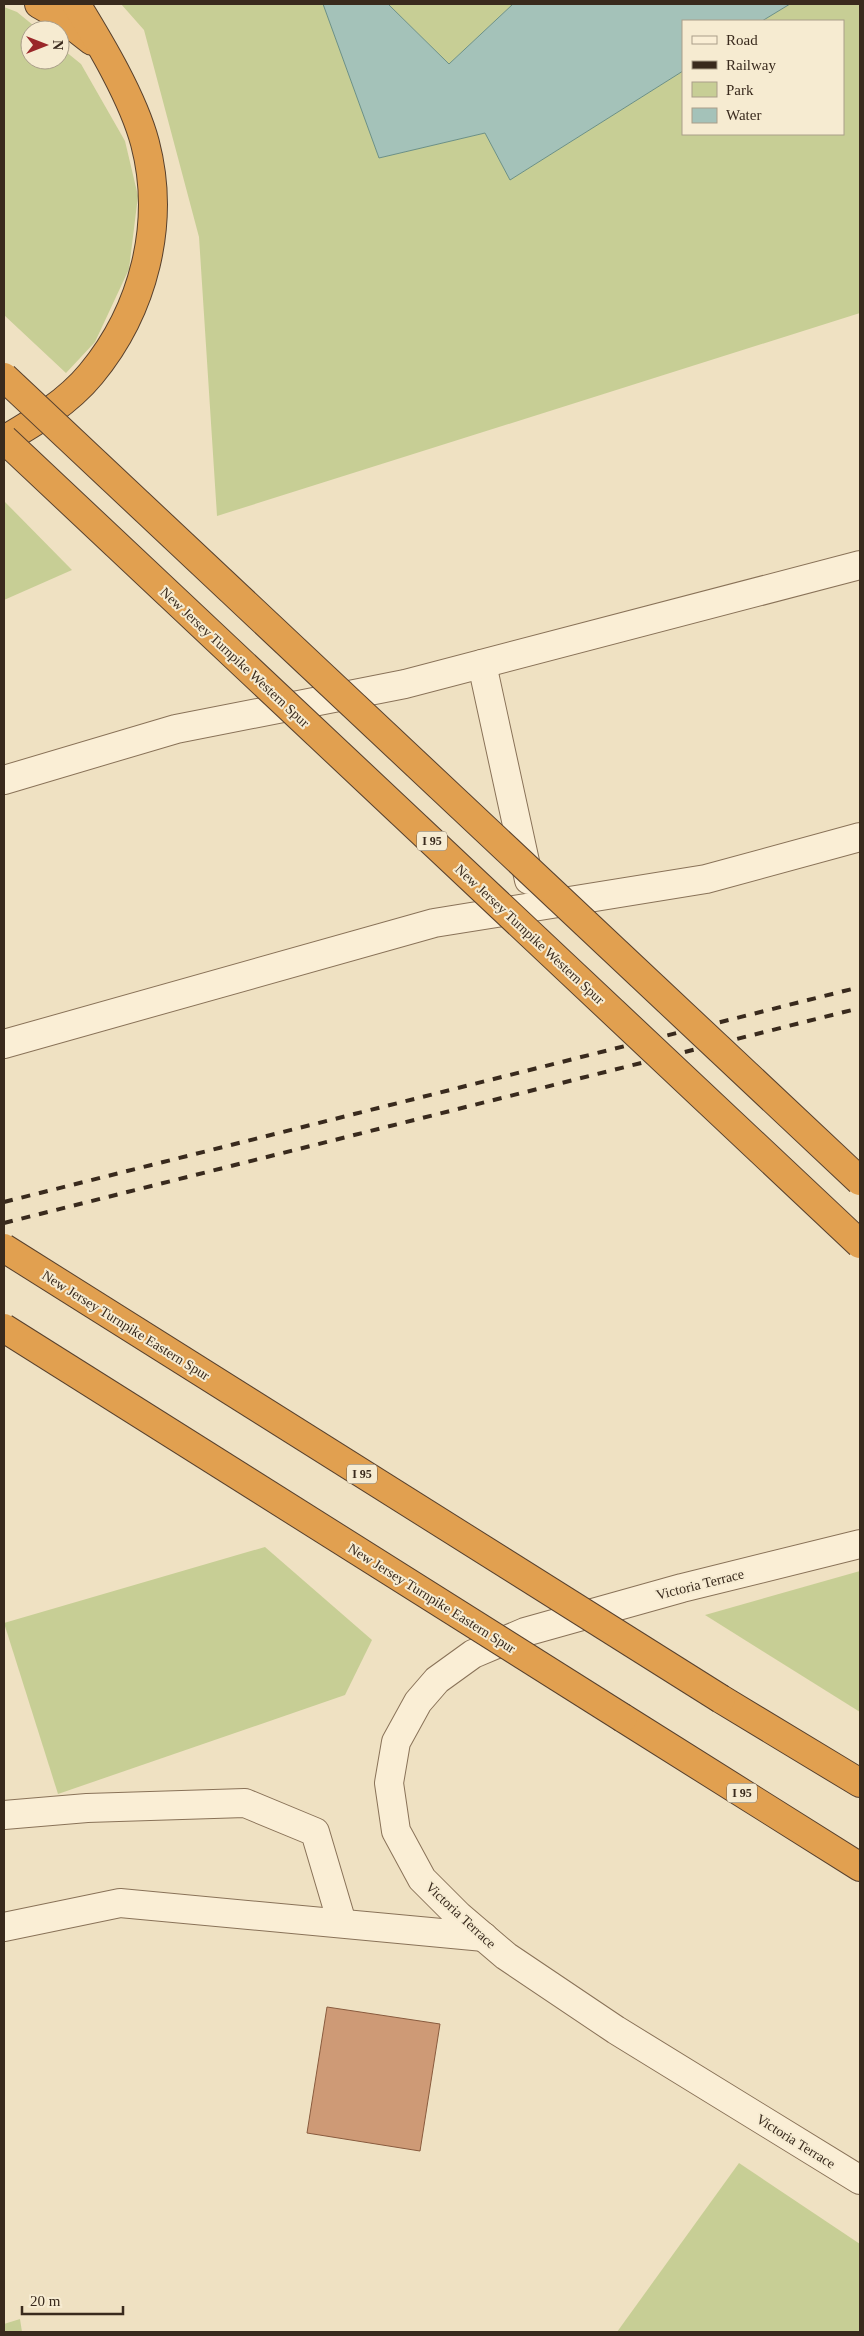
<svg xmlns="http://www.w3.org/2000/svg" width="864" height="2336" font-family="'Times New Roman',serif">
	<rect width="100%" height="100%" fill="#efe1c2"/>
	<g fill="#c7ce95">
		<path d="M121,4H323L379,158L485,133L510,180L683,71V134H843V21H762L790,4H860V313L217,516L199,237L144,30Z"/>
		<path d="M388,4H513L449,64Z"/>
		<path d="M4,7L17,12L39,30H30V60H60V47L81,64L125,141L138,196L129,269L95,342L66,373L4,315Z"/>
		<path d="M4,501L72,570L4,600Z"/>
		<path d="M265,1547L372,1640L345,1695L58,1794L4,1623Z"/>
		<path d="M860,1571V1712L705,1615Z"/>
		<path d="M739,2163L860,2244V2332H617Z"/>
		<path d="M20,2319L22,2332H4V2324Z"/>
	</g>
	<path fill="#a4c2b9" stroke="#6b9086" d="M323,4H388L449,64L513,4H790L762,21H683V71L510,180L485,133L379,158Z"/>
	<path fill="#ce9a76" stroke="#895b3e" d="M327,2007L440,2024L420,2151L307,2133Z"/>
	<g fill="none" stroke-linecap="round" stroke-linejoin="round">
		<defs>
			<g id="minor">
				<path d="M482,664L529,880"/>
				<path d="M4,780L176,729L405,684L860,565"/>
				<path d="M4,1044L434,923L706,879L860,837"/>
				<path d="M860,1544L682,1588L525,1632L473,1654L437,1680L418,1702L396,1742L389,1783L396,1831L422,1879L459,1916L506,1956L616,2030L860,2180"/>
				<path d="M4,1815L87,1808L245,1803L315,1832L342,1923"/>
				<path d="M4,1927L120,1903L484,1937"/>
			</g>
			<g id="highway">
				<path d="M39,4L60,16L92,41"/>
				<path d="M4,440C35,422 68,402 91,374C144,310 166,223 145,143C133,98 100,43 76,4"/>
				<path d="M721,1699L860,1783"/>
				<path d="M623,1718L860,1867"/>
			</g>
		</defs>
		<use href="#minor" stroke="#897258" stroke-width="30"/>
		<use href="#highway" stroke="#57402d" stroke-width="30"/>
		<use href="#minor" stroke="#faeed5" stroke-width="28"/>
		<use href="#highway" stroke="#e1a050" stroke-width="28"/>
		<g stroke="#392a1d" stroke-width="4" stroke-dasharray="9 9" stroke-linecap="butt">
			<path d="M4,1202L860,987"/>
			<path d="M4,1223L860,1008"/>
		</g>
		<defs>
			<g id="highway-bridge">
				<path d="M4,377L860,1181"/>
				<path d="M4,439L860,1244"/>
				<path d="M4,1248L721,1699"/>
				<path d="M4,1328L623,1718"/>
			</g>
		</defs>
		<use href="#highway-bridge" stroke="#57402d" stroke-width="30" stroke-linecap="butt"/>
		<use href="#highway-bridge" stroke="#e1a050" stroke-width="28"/>
	</g>
	<g text-anchor="middle" stroke-width="4" stroke-linejoin="round" paint-order="stroke">
		<g fill="#f6ebd1" stroke="#726453" stroke-width="1">
			<rect x="417" y="831.5" width="30" height="19" rx="4"/>
			<rect x="347" y="1464.5" width="30" height="19" rx="4"/>
			<rect x="727" y="1783.5" width="30" height="19" rx="4"/>
		</g>
		<g font-size="12" font-weight="bold" fill="#392a1d">
			<text x="432" y="845">I 95</text>
			<text x="362" y="1478">I 95</text>
			<text x="742" y="1797">I 95</text>
		</g>
		<g font-size="14" fill="#392a1d" stroke="#f6ebd1">
			<text transform="translate(235 657) rotate(43)" y="5">New Jersey Turnpike Western Spur</text>
			<text transform="translate(530 934) rotate(43)" y="5">New Jersey Turnpike Western Spur</text>
			<text transform="translate(126 1325) rotate(32)" y="5">New Jersey Turnpike Eastern Spur</text>
			<text transform="translate(700 1584) rotate(-14)" y="5">Victoria Terrace</text>
			<text transform="translate(432 1598) rotate(32)" y="5">New Jersey Turnpike Eastern Spur</text>
			<text transform="translate(461 1915) rotate(43)" y="5">Victoria Terrace</text>
			<text transform="translate(796 2141) rotate(32)" y="5">Victoria Terrace</text>
		</g>
	</g>
	<rect width="864" height="2336" fill="none" stroke="#392a1d" stroke-width="10"/>
	<rect x="682" y="20" width="162" height="115" fill="#f6ebd1" stroke="#aa9e89"/>
	<rect x="692" y="36" width="25" height="8" fill="#faeed5" stroke="#aa9e89"/>
	<text x="726" y="45" font-size="15" fill="#392a1d">Road</text>
	<rect x="692" y="61" width="25" height="8" fill="#392a1d" stroke="#aa9e89"/>
	<text x="726" y="70" font-size="15" fill="#392a1d">Railway</text>
	<rect x="692" y="82" width="25" height="15" fill="#c7ce95" stroke="#aa9e89"/>
	<text x="726" y="95" font-size="15" fill="#392a1d">Park</text>
	<rect x="692" y="108" width="25" height="15" fill="#a4c2b9" stroke="#aa9e89"/>
	<text x="726" y="120" font-size="15" fill="#392a1d">Water</text>
	<g transform="translate(45 45) rotate(90)"><circle r="24" fill="#f6ebd1" stroke="#aa9e89"/>
	<path d="M0-4L9 19L0 12L-9 19Z" fill="#9a2729"/>
	<text y="-8" font-size="14" font-weight="bold" text-anchor="middle" fill="#392a1d">N</text>
	</g>
	<path d="M22 2306v8h101v-8" fill="none" stroke="#392a1d" stroke-width="2.5"/>
	<text x="30" y="2306" font-size="15" fill="#392a1d" stroke="#f6ebd1" stroke-width="4" paint-order="stroke">20 m</text>
</svg>
